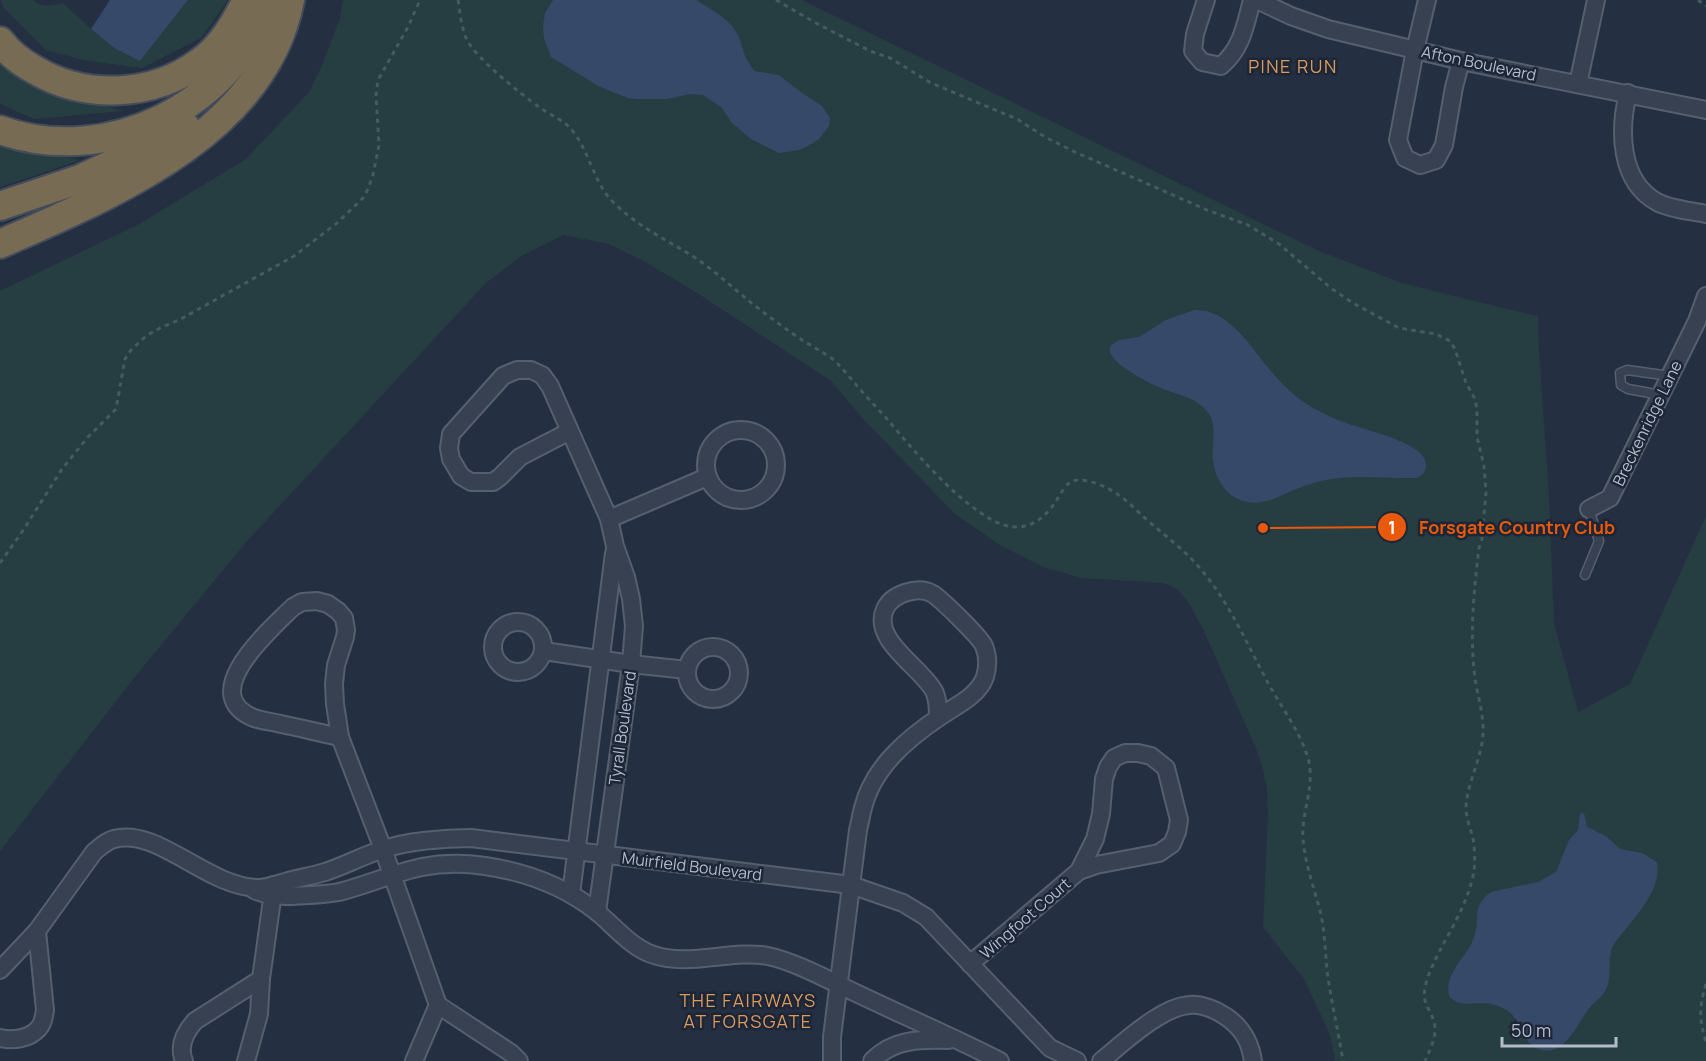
<svg xmlns="http://www.w3.org/2000/svg" width="1706" height="1061" font-family="Manrope,sans-serif">
	<rect width="100%" height="100%" fill="#242f41"/>
	<g fill="#263e42">
		<path d="M1,0H33C42,8 52,6 63,3L91,29L114,48L140,61L188,0H228L201,38L142,68L83,60L46,50L3,7Z"/>
		<path d="M343,0H802L1319,251L1402,283L1466,299L1538,316L1539,351L1549,496L1554,623L1578,712L1630,684L1706,516V1061H1335L1330,1035L1304,979L1263,927L1268,814L1267,789L1262,766L1255,746L1202,627L1188,602L1177,589L1163,583L1082,578L1043,567L1001,546L955,514L865,421L831,381L694,291L645,262L609,244L563,235L521,256L485,284L248,540L138,673L0,851V291L139,224L246,159L309,92L323,63L340,18Z"/>
		<path d="M0,54L50,91L123,111L34,119L0,104Z"/>
		<path d="M0,147L81,160L0,187Z"/>
	</g>
	<g fill="#364969">
		<path d="M110,0H188L140,61L114,48L91,29Z"/>
		<path d="M553,0H696L720,15L732,26L739,37L745,56L752,68L755,71L779,75L802,93L822,106L830,118L829,126L819,139L808,146L799,150L779,153L751,139L732,123L722,108L703,95L690,94L667,99H637L628,98L600,87L551,57L544,38L543,27L545,13Z"/>
		<path d="M1194,310C1231,308 1254,353 1276,377C1288,390 1300,401 1315,409C1326,415 1337,420 1349,424C1365,430 1427,443 1426,465C1426,472 1422,476 1416,478C1372,479 1342,471 1299,488C1283,494 1264,506 1247,502C1227,498 1215,480 1213,460C1211,441 1220,423 1204,408C1191,395 1175,395 1159,387C1147,382 1116,366 1111,354C1109,351 1110,348 1111,345L1119,340L1139,337L1166,320Z"/>
		<path d="M1584,813L1587,827L1606,836L1620,849L1642,853L1657,862C1663,893 1628,923 1612,947C1608,959 1611,972 1608,984C1606,994 1598,999 1591,1006C1577,1022 1565,1061 1536,1048C1520,1040 1521,1017 1505,1009C1499,1006 1490,1003 1483,1003C1470,1003 1459,1007 1449,996C1444,973 1465,959 1473,940C1482,920 1469,909 1491,892L1538,882L1556,872L1569,840L1578,830L1580,814Z"/>
	</g>
	<g fill="none" stroke-linecap="round" stroke-linejoin="round">
		<defs>
			<g id="lane">
				<path d="M1661,395L1628,389L1621,385L1620,373L1627,370L1670,376"/>
				<path d="M1585,575L1599,541L1589,509"/>
			</g>
			<g id="street">
				<path d="M1206,0L1195,34L1193,51L1202,62L1221,66C1242,48 1245,26 1252,0"/>
				<path d="M1257,0L1291,16L1328,29L1461,61L1706,110"/>
				<path d="M1427,0L1415,50L1398,140L1405,158L1420,165L1436,160L1444,145L1454,87L1461,61"/>
				<path d="M1578,84L1596,0"/>
				<path d="M1628,93C1619,130 1619,181 1657,202C1669,209 1692,211 1706,214"/>
				<circle cx="741" cy="465" r="35"/>
				<path d="M570,431L520,457L500,477L493,482H471L461,476L451,459L449,448L451,434L503,376L517,370H531L542,375L550,386L609,519L615,546L626,577L631,599L634,626L631,664L597,912"/>
				<path d="M1589,509L1610,498L1697,321L1706,296"/>
				<path d="M609,519L707,477"/>
				<circle cx="518" cy="647" r="25"/>
				<circle cx="713" cy="673" r="26"/>
				<path d="M544,651L631,664L687,670"/>
				<path d="M340,737C320,733 301,728 281,724C273,722 263,721 254,718C195,694 271,629 293,607L302,602L317,601L328,604L338,611L344,618L346,630L345,637L336,665L334,684L335,704L340,737L383,849L438,1005L511,1053L519,1061"/>
				<path d="M254,890C267,896 279,896 293,896C308,895 324,895 339,892C367,885 393,873 422,867C443,863 464,863 485,866C526,872 564,886 597,912C614,926 630,946 651,954C689,968 730,949 768,956C796,962 830,981 856,993C904,1016 953,1037 1000,1061"/>
				<path d="M571,894L614,553"/>
				<path d="M970,964L1079,871L1096,865L1159,853L1172,844L1177,832L1179,820L1166,768L1151,756L1138,753H1125L1114,758L1108,767L1104,779L1101,814L1095,839L1079,871"/>
				<path d="M0,970L37,931L94,852C100,847 106,841 114,839C158,827 208,888 259,888C267,888 277,884 285,882C298,878 312,876 325,872C344,866 362,856 381,850C406,841 445,838 471,838L851,885L903,903L926,917L1050,1048L1077,1061"/>
				<path d="M0,1038C12,1041 29,1039 38,1029C43,1024 44,1017 45,1010L37,931"/>
				<path d="M184,1061C178,1046 185,1032 195,1021L261,979"/>
				<path d="M246,1061L259,1014L261,979L274,885"/>
				<path d="M414,1061L438,1005"/>
				<path d="M832,1061V1037L858,830C860,823 861,815 863,808C873,767 908,738 941,716C957,705 978,696 985,677C988,667 988,656 984,646C980,637 942,600 933,594C918,585 892,594 885,609C871,640 921,667 934,691C938,699 938,709 938,718"/>
				<path d="M872,1061C893,1039 921,1039 949,1040"/>
				<path d="M1101,1061C1122,1044 1162,1006 1190,1005C1201,1004 1215,1009 1225,1016C1242,1027 1250,1041 1253,1061"/>
			</g>
			<g id="highway">
				<path d="M0,41C9,53 22,63 35,70C86,100 153,97 200,62C222,47 235,23 247,0"/>
				<path d="M0,130C106,168 233,107 268,0"/>
				<path d="M0,206L80,179L151,146L185,126"/>
				<path d="M0,244C111,195 264,134 290,0"/>
			</g>
		</defs>
		<use href="#lane" stroke="#565f6e" stroke-width="11"/>
		<use href="#street" stroke="#565f6e" stroke-width="20"/>
		<use href="#highway" stroke="#434c5b" stroke-width="32"/>
		<g stroke="#445b5f" stroke-width="3" stroke-dasharray="4.5 4.5" stroke-linecap="butt">
			<path d="M458,0C460,12 461,26 466,38C474,57 521,94 539,107C550,115 562,119 571,129C590,151 593,183 614,203C639,228 668,240 697,259C719,274 737,292 758,308C772,319 787,330 802,340C813,347 825,353 835,361C846,372 855,384 866,396C873,404 880,411 887,419C914,451 956,501 994,521C1022,535 1043,523 1058,498C1062,492 1066,483 1073,481C1086,477 1107,487 1117,494C1128,501 1137,511 1146,519C1164,535 1183,549 1198,566C1228,600 1245,640 1266,679C1279,704 1298,728 1307,755C1317,784 1301,810 1303,839C1305,865 1315,890 1321,915C1326,938 1325,961 1329,984C1333,1010 1339,1035 1343,1061"/>
			<path d="M776,0L814,22L870,51L890,58L931,83L1017,119L1045,137L1075,152L1207,210L1248,225L1279,244L1332,289L1353,303L1399,328L1436,334L1450,341L1455,349L1466,383L1475,399L1477,409V437L1484,466L1486,492L1482,539L1479,548C1474,589 1470,629 1474,670C1476,692 1484,712 1483,733C1482,759 1467,782 1466,808C1466,819 1471,829 1473,839C1475,849 1475,861 1474,871C1469,900 1452,928 1438,954C1433,965 1427,976 1425,988C1422,1004 1430,1008 1434,1022C1438,1034 1430,1050 1425,1061"/>
			<path d="M1698,0L1706,6"/>
			<path d="M0,563L24,529L62,469L88,437L116,409L125,359L131,350L146,336L160,328L179,320L294,256L337,223L363,198L368,189L373,175L379,145L376,95L378,80L408,27L420,0"/>
			<path d="M1706,984C1699,1007 1699,1020 1706,1042"/>
		</g>
		<use href="#lane" stroke="#384151" stroke-width="8"/>
		<use href="#street" stroke="#384151" stroke-width="16"/>
		<use href="#highway" stroke="#776b54" stroke-width="28"/>
	</g>
	<g text-anchor="middle" stroke-width="5" stroke-linejoin="round" paint-order="stroke">
		<g font-size="16" fill="#b4bccb" stroke="#1d2636">
			<text transform="translate(1479 63) rotate(12)" y="6">Afton Boulevard</text>
			<text transform="translate(1647 423) rotate(-64)" y="6">Breckenridge Lane</text>
			<text transform="translate(622 728) rotate(-82)" y="6">Tyrall Boulevard</text>
			<text transform="translate(692 866) rotate(7)" y="6">Muirfield Boulevard</text>
			<text transform="translate(1025 918) rotate(-41)" y="6">Wingfoot Court</text>
		</g>
		<g font-size="18" letter-spacing="1.5" fill="#dc9a5f" stroke="#1d2636">
			<text x="1293" y="73">PINE RUN</text>
			<text x="748" y="1007">THE FAIRWAYS<tspan x="748" dy="21">AT FORSGATE</tspan></text>
		</g>
	</g>
	<path fill="none" stroke="#e8590c" stroke-width="2" d="M1263 528L1392 527"/>
	<g fill="#e8590c" stroke="#1d2636" stroke-width="2">
		<circle cx="1263" cy="528" r="6"/>
		<circle cx="1392" cy="527" r="15"/>
	</g>
	<g font-size="18" text-anchor="middle" font-weight="bold" fill="#fff">
		<text x="1392" y="534">1</text>
	</g>
	<g font-size="18" text-anchor="middle" font-weight="bold" fill="#e8590c" stroke="#1d2636" stroke-width="5" stroke-linejoin="round" paint-order="stroke">
		<text x="1517" y="534">Forsgate Country Club</text>
	</g>
	<path d="M1502 1037v9h114v-9" fill="none" stroke="#b4bccb" stroke-width="3"/>
	<text x="1511" y="1037" font-size="18" fill="#b4bccb" stroke="#1d2636" stroke-width="4.5" paint-order="stroke">50 m</text>
</svg>
